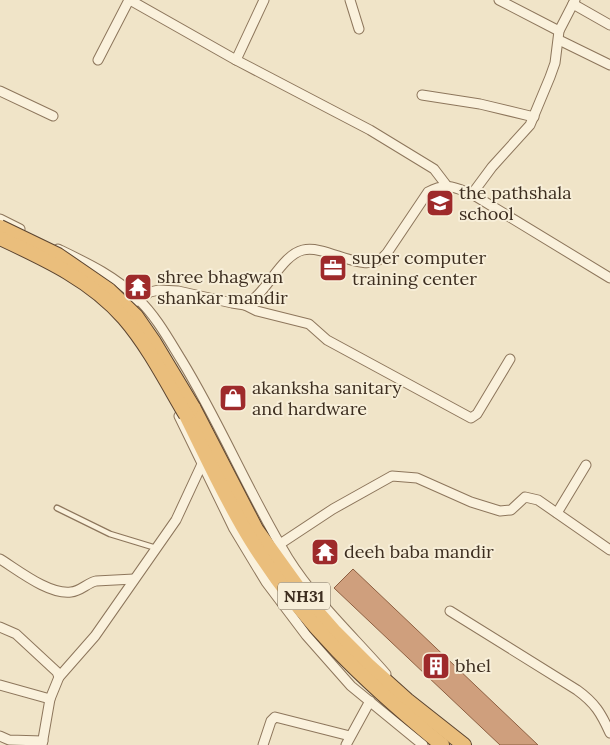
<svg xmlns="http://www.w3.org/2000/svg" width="610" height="745" font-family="Lora,serif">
	<rect width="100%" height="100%" fill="#f0e4c8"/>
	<path fill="#cf9f7d" stroke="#8d5f41" d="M353,569L538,745H500L334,588Z"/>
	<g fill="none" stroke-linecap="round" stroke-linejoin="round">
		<defs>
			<path id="service" d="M57,508L110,534L156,548"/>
			<g id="minor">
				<path d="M130,0L236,60L370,130L434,169L447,186"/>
				<path d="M350,0L359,29"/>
				<path d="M499,0L559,31"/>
				<path d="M573,4L610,25"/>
				<path d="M559,40L610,65"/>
				<path d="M98,60L129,0"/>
				<path d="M236,60L264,0"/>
				<path d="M0,91L53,116"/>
				<path d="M422,95L480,104L534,117"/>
				<path d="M472,194L492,167L530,125L550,77L555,63L559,31L575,0"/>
				<path d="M0,219L20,229"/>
				<path d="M58,249C87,263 115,276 138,299C156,316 169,340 182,361C221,425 249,494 288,558C315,601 353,636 386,674"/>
				<path d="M135,302L150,292L159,290L178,291L232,303L245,305C266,295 281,255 303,250C329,244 367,279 387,253L428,192C446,182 454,187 472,194L610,278"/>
				<path d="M245,305L257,311L309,324L327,340L471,418L477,414L510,359"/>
				<path d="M179,416L234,529L266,582L306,635L351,686L423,745"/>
				<path d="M557,513L586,465"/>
				<path d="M280,544L333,509L392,476L417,478L471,502L500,511L511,510L525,497L538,500L610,550"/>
				<path d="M0,559C18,570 49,595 71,592C81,591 87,583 96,581L134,579"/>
				<path d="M450,611L577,690C595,703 601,713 610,733"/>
				<path d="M0,627L16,634L57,672L59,677"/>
				<path d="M0,685L50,699"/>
				<path d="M0,736L9,740L43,741"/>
				<path d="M42,745L50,699L59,677L95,636L176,520L202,464"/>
				<path d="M263,745L271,721L275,717L350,736"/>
				<path d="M346,745L370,701"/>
			</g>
			<g id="trunk">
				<path d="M193,407L256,529L307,600L335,632L368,665L407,700L464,745"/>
				<path d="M186,415C207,457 226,500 251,540C302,623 367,684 442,745"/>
			</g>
		</defs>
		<use href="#service" stroke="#8d765c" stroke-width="7"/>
		<use href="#minor" stroke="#8d765c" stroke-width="11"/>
		<use href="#trunk" stroke="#5b4430" stroke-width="16"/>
		<use href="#service" stroke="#faf1dc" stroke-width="4.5"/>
		<use href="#minor" stroke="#faf1dc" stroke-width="9"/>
		<use href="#trunk" stroke="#eabe7c" stroke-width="14"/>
		<defs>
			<g id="trunk-bridge">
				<path d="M0,227L58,255L109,290L136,316L154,342L193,407"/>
				<path d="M0,238C45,259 91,280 124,318C149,347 167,383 186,415"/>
			</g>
		</defs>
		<use href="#trunk-bridge" stroke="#5b4430" stroke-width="16" stroke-linecap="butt"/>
		<use href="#trunk-bridge" stroke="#eabe7c" stroke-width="14"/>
	</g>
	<defs>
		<symbol id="school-square" viewBox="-11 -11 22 22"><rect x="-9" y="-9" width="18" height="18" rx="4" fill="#9e2a2b" stroke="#f7eed8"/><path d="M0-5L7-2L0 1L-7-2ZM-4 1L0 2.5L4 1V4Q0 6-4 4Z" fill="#fff"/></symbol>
		<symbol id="office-square" viewBox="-11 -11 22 22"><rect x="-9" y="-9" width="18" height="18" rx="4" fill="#9e2a2b" stroke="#f7eed8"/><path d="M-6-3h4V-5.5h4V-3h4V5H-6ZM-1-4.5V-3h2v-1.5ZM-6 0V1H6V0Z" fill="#fff"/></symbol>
		<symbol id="temple-square" viewBox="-11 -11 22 22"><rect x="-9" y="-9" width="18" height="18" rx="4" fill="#9e2a2b" stroke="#f7eed8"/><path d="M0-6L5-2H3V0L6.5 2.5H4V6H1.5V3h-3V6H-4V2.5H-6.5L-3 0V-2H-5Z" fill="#fff"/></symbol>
		<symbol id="shop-square" viewBox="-11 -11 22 22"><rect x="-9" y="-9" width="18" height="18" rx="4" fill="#9e2a2b" stroke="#f7eed8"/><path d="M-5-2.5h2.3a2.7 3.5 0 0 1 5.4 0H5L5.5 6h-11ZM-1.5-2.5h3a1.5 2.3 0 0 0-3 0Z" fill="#fff"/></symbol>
		<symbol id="building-square" viewBox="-11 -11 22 22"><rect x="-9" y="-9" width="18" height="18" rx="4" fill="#9e2a2b" stroke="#f7eed8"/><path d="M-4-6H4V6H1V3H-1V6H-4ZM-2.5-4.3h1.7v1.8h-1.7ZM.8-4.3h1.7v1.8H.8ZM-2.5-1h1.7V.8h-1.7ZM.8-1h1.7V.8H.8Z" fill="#fff"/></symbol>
	</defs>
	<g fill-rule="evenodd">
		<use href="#school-square" x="424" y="187" width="32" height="32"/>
		<use href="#office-square" x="317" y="252" width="32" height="32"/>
		<use href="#temple-square" x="122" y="271" width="32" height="32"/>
		<use href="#shop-square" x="217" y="382" width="32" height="32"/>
		<use href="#temple-square" x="309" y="536" width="32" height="32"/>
		<use href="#building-square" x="420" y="650" width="32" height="32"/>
	</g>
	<g text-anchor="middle" stroke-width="4" stroke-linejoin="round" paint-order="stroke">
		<rect fill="#f7eed8" stroke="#756857" stroke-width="1" x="278" y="582.5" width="52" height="27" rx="4"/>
		<g font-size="16" font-weight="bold" fill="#3d2e20">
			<text x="304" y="602">NH31</text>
		</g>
		<g font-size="18" fill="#3d2e20" stroke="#f7eed8" text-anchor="start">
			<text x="459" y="199">the pathshala<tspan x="459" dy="21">school</tspan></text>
			<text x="352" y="264">super computer<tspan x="352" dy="21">training center</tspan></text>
			<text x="157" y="283">shree bhagwan<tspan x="157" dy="21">shankar mandir</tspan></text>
			<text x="252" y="394">akanksha sanitary<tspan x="252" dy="21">and hardware</tspan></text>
			<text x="344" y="558">deeh baba mandir</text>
			<text x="455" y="672">bhel</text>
		</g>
	</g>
</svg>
